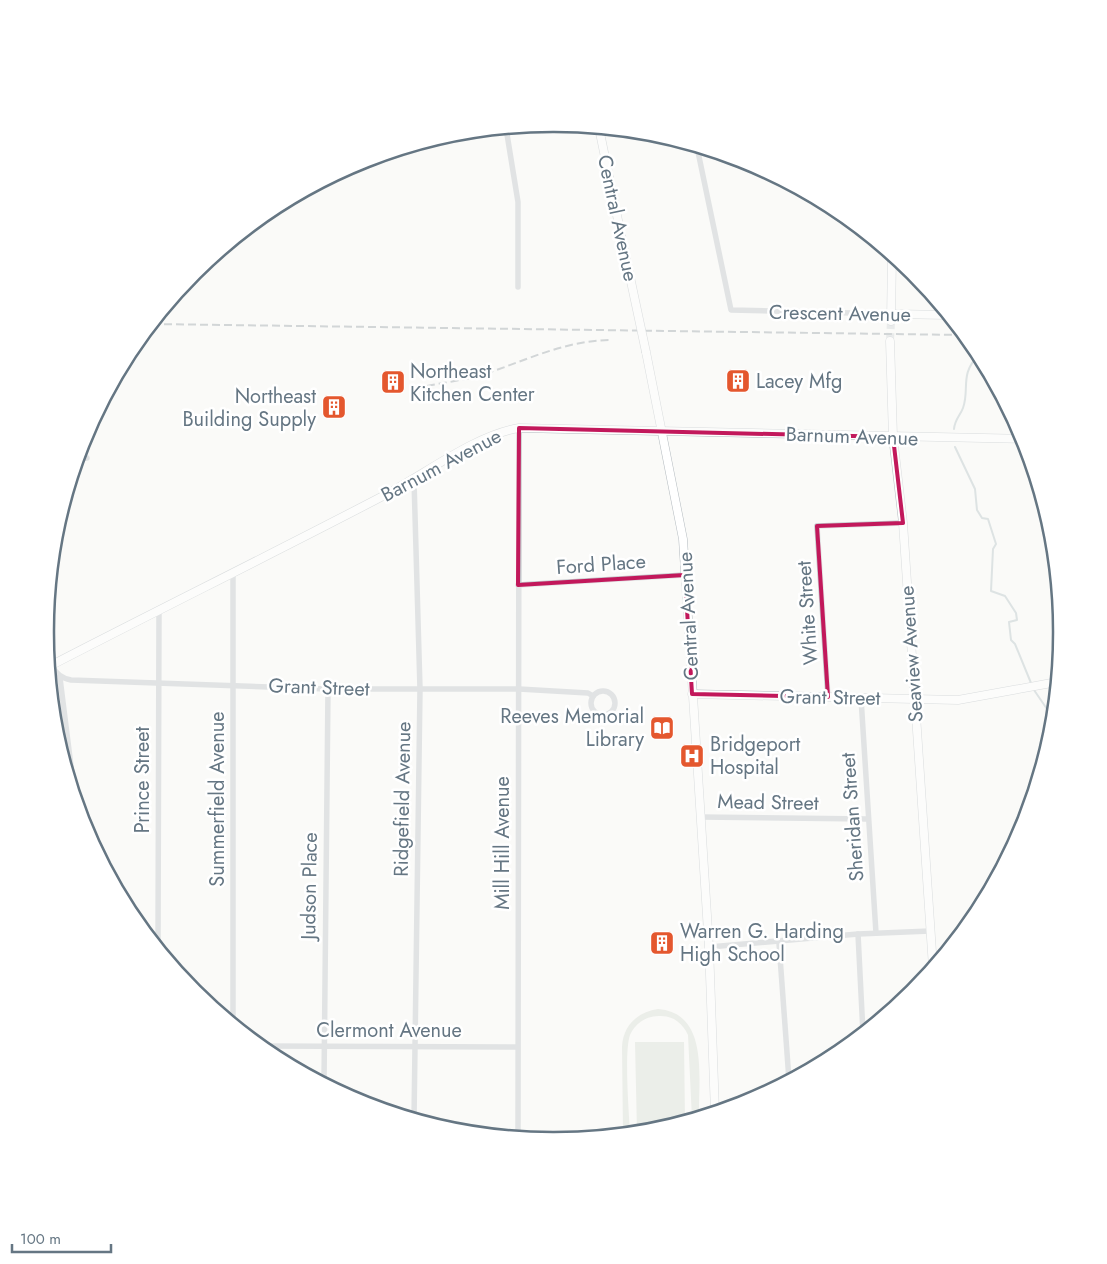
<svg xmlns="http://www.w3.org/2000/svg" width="1107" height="1264" font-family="Jost,sans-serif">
	<rect width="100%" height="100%" fill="#fafaf8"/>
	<g fill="#dadfd7">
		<path d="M658,1009C710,1013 698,1080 699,1117L692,1119L688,1035C683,1024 674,1016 661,1016C648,1015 635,1023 630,1035C624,1052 629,1112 630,1133L623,1134L622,1047C623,1026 637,1012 658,1009Z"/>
		<path d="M635,1042H684L685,1121L652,1131L637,1132Z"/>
	</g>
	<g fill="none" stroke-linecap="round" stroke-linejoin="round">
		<g stroke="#bbc7cb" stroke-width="2">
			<path d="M954,429C955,419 960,416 963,408C970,389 959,374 979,355"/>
			<path d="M955,447L975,489L977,510L982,518L988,519L996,544L993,549L991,591L1005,596L1016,613L1017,620L1009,622L1011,640L1015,644L1031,683"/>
			<path d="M1034,690L1047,709L1046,751"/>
		</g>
		<path stroke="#d5d9db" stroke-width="8" stroke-dasharray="8 4" stroke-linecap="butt" d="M890,341L891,321"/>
		<defs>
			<g id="secondary">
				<path d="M599,128L620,230"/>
				<path d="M892,314L948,315"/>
				<path d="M891,321L892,255"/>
				<path d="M890,341L893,437L903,523L933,967"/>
				<path d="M646,352L683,539L709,947L715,1112"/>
				<path d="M48,667C160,609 272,554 383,496C424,475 475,435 519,428L1024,439"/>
				<path d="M692,694L958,700L1057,682"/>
			</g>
		</defs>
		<use href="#secondary" stroke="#b3babf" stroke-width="9"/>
		<g stroke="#c3c8cc" stroke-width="5.5">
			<path d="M506,128L518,202V287"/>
			<path d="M506,132L530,126"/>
			<path d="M697,147L731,310L892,314"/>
			<path d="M77,459L87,458"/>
			<path d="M414,480L420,689L414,1119"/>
			<path d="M518,585L685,575"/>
			<path d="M46,625C49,648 45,675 71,680L328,689H519L588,693L593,696"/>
			<path d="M60,678L75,798"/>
			<circle cx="603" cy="703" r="12"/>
			<path d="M828,697L817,526L903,523"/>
			<path d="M861,698L876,933"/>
			<path d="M700,817L867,819"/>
			<path d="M858,934L863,1033"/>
			<path d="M779,943L789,1080"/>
			<path d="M158,947L159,612"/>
			<path d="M709,947L858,934L930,931"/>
			<path d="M233,1024V574"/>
			<path d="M261,1046L517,1047"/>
			<path d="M324,1083L328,689"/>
			<path d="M518,1137L519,428"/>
		</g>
		<use href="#secondary" stroke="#fff" stroke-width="8"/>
		<g stroke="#a2aab0" stroke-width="2" stroke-dasharray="8 4" stroke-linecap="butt">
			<path d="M152,324L965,335"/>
			<path d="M427,386C446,382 466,380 485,374C527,360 566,340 612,340"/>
		</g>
		<defs>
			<path id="secondary-bridge" d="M620,230L646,352"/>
		</defs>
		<use href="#secondary-bridge" stroke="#b3babf" stroke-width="9" stroke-linecap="butt"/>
		<use href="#secondary-bridge" stroke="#fff" stroke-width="8"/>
	</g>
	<path d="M0 0H1107V1264H0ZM519,428L893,437L903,523L817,526L828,697L692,694L685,575L518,585Z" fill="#fafaf8" fill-opacity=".55" fill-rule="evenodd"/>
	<path fill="none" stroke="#c2185b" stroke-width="4" stroke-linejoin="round" d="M519,428L893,437L903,523L817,526L828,697L692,694L685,575L518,585Z"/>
	<defs>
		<symbol id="building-square" viewBox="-11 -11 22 22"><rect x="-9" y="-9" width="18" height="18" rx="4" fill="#e4572e" stroke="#fff"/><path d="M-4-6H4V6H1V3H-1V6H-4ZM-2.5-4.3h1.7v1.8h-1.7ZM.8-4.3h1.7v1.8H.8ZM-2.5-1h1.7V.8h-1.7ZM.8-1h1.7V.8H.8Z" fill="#fff"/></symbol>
		<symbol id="library-square" viewBox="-11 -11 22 22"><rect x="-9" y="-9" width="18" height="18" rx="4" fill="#e4572e" stroke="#fff"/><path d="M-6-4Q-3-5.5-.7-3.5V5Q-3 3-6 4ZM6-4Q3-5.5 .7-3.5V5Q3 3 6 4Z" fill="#fff"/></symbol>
		<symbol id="hospital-square" viewBox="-11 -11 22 22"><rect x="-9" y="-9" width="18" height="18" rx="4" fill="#e4572e" stroke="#fff"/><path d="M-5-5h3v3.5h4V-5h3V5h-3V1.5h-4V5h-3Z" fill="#fff"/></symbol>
	</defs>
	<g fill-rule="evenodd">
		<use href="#building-square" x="724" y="367" width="28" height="28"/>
		<use href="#building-square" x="379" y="368" width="28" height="28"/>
		<use href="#building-square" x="320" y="393" width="28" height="28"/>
		<use href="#library-square" x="648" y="714" width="28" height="28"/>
		<use href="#hospital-square" x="678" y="742" width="28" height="28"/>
		<use href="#building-square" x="648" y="929" width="28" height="28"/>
	</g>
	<g text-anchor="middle" stroke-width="5" stroke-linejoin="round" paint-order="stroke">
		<g font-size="20" fill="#657683" stroke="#fff">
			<text transform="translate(618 218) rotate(78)" y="7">Central Avenue</text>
			<text transform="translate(840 313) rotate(1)" y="7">Crescent Avenue</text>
			<text transform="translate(852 436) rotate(2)" y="7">Barnum Avenue</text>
			<text transform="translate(441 465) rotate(-28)" y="7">Barnum Avenue</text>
			<text transform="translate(601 564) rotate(-4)" y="7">Ford Place</text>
			<text transform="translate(807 613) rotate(-94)" y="7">White Street</text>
			<text transform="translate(688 616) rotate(-93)" y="7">Central Avenue</text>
			<text transform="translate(911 654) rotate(-94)" y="7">Seaview Avenue</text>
			<text transform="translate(319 687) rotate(2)" y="7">Grant Street</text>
			<text transform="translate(830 697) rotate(1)" y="7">Grant Street</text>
			<text transform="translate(142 780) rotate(-90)" y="7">Prince Street</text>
			<text transform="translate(217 799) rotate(-90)" y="7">Summerfield Avenue</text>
			<text transform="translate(402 799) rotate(-89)" y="7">Ridgefield Avenue</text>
			<text transform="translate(768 802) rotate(1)" y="7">Mead Street</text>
			<text transform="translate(852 817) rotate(-94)" y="7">Sheridan Street</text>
			<text transform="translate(502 843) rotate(-90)" y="7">Mill Hill Avenue</text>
			<text transform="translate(309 886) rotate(-89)" y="7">Judson Place</text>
			<text x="389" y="1037">Clermont Avenue</text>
		</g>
		<g font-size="20" fill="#657683" stroke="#fff" text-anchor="start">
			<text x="410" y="378">Northeast<tspan x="410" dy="23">Kitchen Center</tspan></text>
			<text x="756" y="388">Lacey Mfg</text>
			<text x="316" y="403" text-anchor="end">Northeast<tspan x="316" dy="23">Building Supply</tspan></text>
			<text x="644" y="723" text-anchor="end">Reeves Memorial<tspan x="644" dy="23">Library</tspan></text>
			<text x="710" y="751">Bridgeport<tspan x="710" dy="23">Hospital</tspan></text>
			<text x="680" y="938">Warren G. Harding<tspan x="680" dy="23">High School</tspan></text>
		</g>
	</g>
	<path d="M0 0H1107V1264H0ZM553 132H554A499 499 0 0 1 1053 631V633A499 499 0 0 1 554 1132H553A499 499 0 0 1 54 633V631A499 499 0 0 1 553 132Z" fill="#fff" fill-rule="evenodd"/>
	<path fill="none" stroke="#657683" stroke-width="2.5" d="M553 132H554A499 499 0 0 1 1053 631V633A499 499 0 0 1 554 1132H553A499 499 0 0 1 54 633V631A499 499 0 0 1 553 132Z"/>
	<path d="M12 1244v8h99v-8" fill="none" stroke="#657683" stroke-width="2.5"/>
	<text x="20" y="1244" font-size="15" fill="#657683" stroke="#ffffff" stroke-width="4" paint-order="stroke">100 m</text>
</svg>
